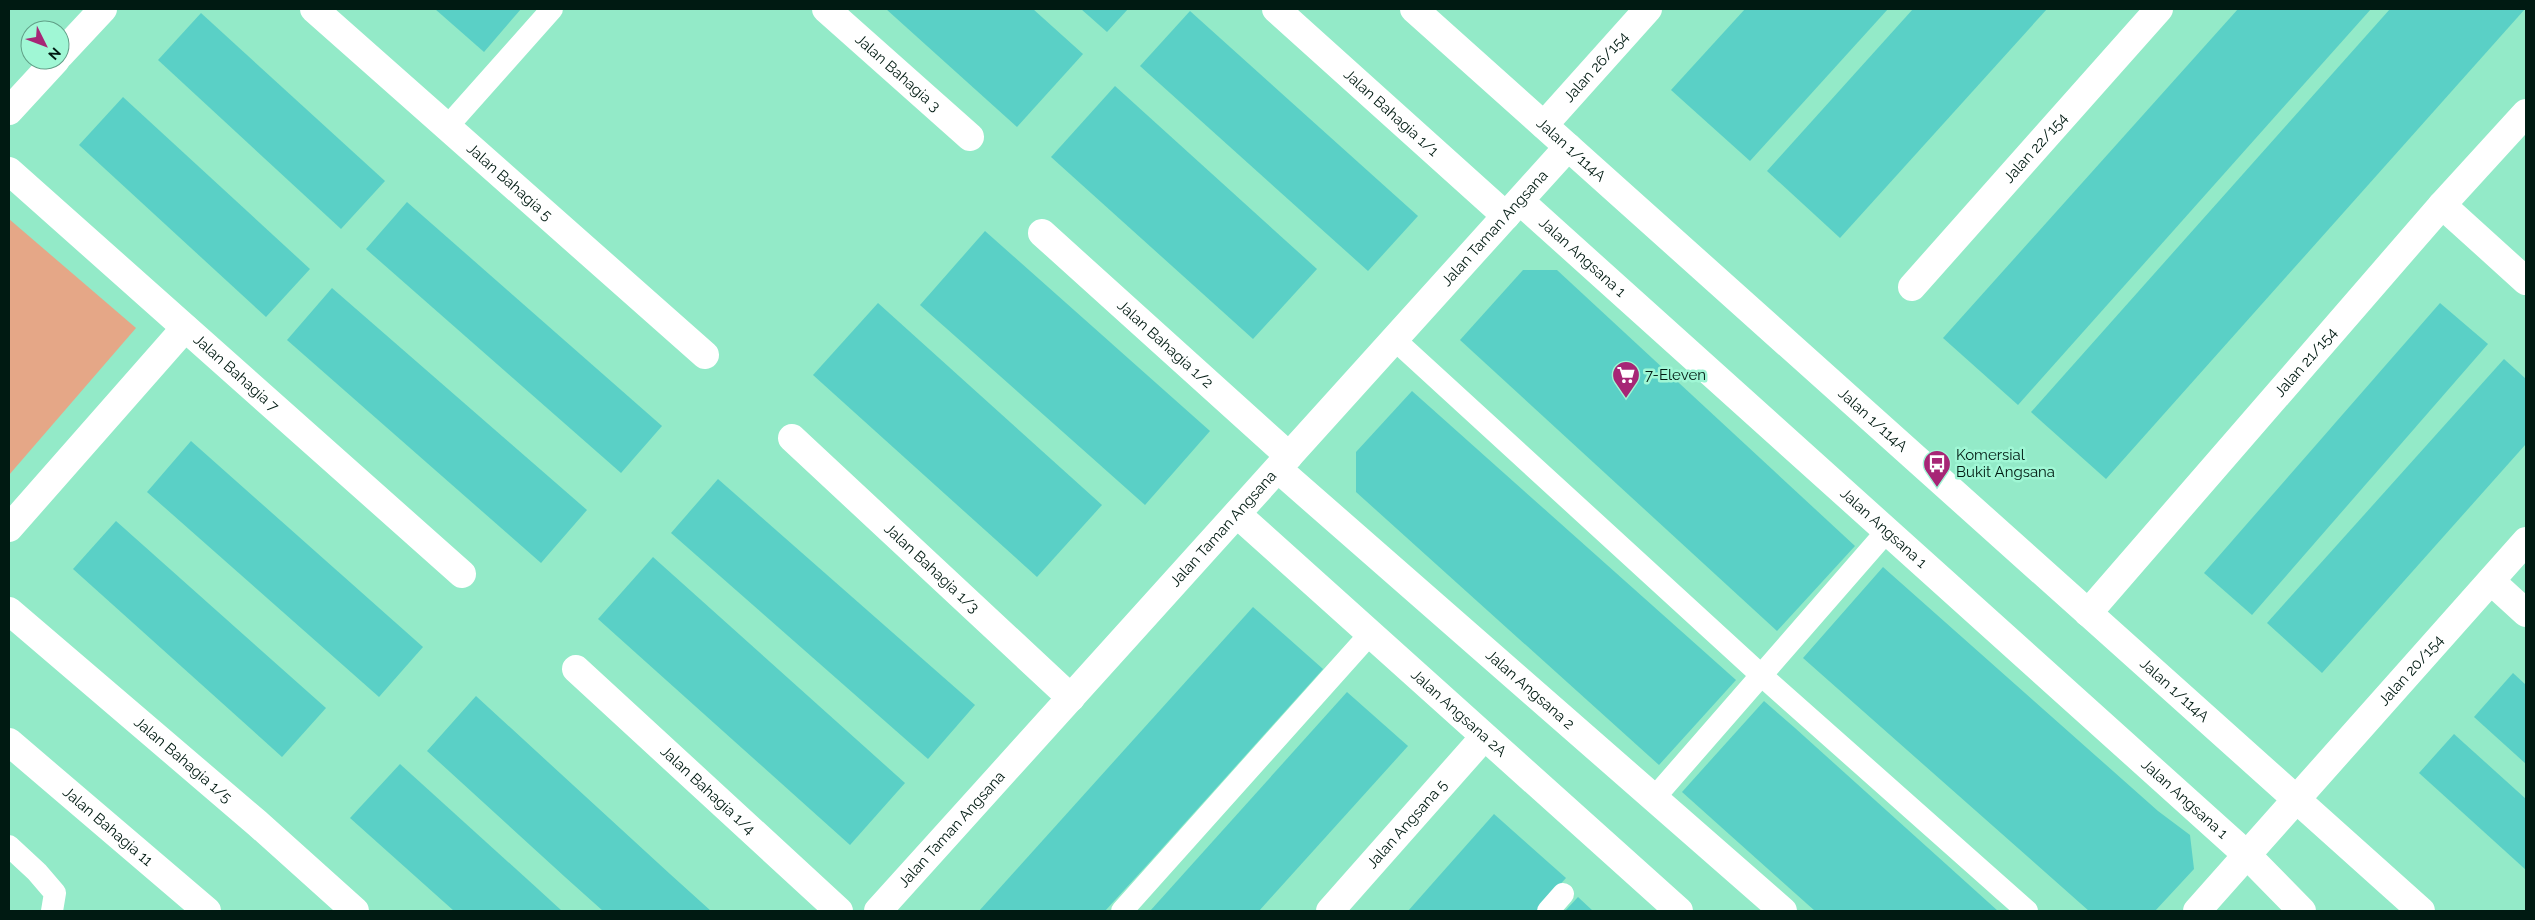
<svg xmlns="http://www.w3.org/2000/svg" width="2535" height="920" font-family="Raleway,sans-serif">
	<rect width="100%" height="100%" fill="#93eac8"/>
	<path fill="#e5a787" d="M9,219L136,328L9,475Z"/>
	<g fill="#5ad0c6">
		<path d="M435,9H521L484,52Z"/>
		<path d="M886,9H1033L1083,54L1017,127Z"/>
		<path d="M1081,9H1128L1107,32Z"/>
		<path d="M1745,9H1888L1750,161L1671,90Z"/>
		<path d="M1913,9H2047L1840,238L1767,171Z"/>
		<path d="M2238,9H2371L2018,405L1943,338Z"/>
		<path d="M2390,9H2525L2106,479L2031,412Z"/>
		<path d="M1190,11L1418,216L1368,271L1140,66Z"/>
		<path d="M201,13L385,181L341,229L158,60Z"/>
		<path d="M1115,86L1317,269L1253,339L1051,157Z"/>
		<path d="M123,97L310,269L266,317L79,145Z"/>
		<path d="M407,202L662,426L621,473L366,249Z"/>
		<path d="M985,231L1210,431L1145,505L920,305Z"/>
		<path d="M1523,270H1557L1855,546L1777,631L1460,340Z"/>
		<path d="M332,288L587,510L541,563L287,340Z"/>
		<path d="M878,303L1102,505L1037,577L813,375Z"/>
		<path d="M2440,303L2488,344L2252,615L2204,573Z"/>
		<path d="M2504,359L2526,379V444L2322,673L2267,623Z"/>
		<path d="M1412,391L1736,680L1659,765L1356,492V452Z"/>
		<path d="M191,441L423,647L379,697L147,492Z"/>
		<path d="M718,479L975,705L928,759L671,533Z"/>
		<path d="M116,521L326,708L282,757L73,569Z"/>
		<path d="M653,557L905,783L850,845L598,619Z"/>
		<path d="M1883,567L2158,811L2190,835L2194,869L2155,911H2089L1803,658Z"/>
		<path d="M1253,607L1323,669L1148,864L1105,911H979Z"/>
		<path d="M2513,673L2526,685V764L2474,717Z"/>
		<path d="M1347,692L1408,746L1259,911H1150Z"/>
		<path d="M476,696L670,874L711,911H603L565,877L427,751Z"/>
		<path d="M1764,701L1795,728L1998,911H1815L1682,792Z"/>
		<path d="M2454,734L2526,799V870L2419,773Z"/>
		<path d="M400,764L538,889L562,911H454L350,818Z"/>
		<path d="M1494,814L1566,878L1536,911H1408Z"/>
		<path d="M1578,897L1593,911H1565Z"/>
	</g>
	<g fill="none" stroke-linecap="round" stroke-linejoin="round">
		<g stroke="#fff" stroke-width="22">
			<path d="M447,127L552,9"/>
			<path d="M1395,340L1761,675L2027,911"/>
			<path d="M1655,797L1887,531"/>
			<path d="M9,846L37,872L55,893L52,911"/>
			<path d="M1122,911L1370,634"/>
			<path d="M1548,911L1563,894"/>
		</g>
		<g stroke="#fff" stroke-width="28">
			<path id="s1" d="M314,9L705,355"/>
			<path id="s2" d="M826,9L970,137"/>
			<path id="s3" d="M1276,9L1506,216"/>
			<path d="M60,55L103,9"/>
			<path d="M9,111L56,60"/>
			<path id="s4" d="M1544,125L1648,9"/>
			<path id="s5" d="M9,171L462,574"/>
			<path id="s6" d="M1520,201L2247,855L2302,911"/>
			<path d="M2442,205L2526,281"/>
			<path id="s7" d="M1042,233L1289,456"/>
			<path id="s8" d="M1912,287L2159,9"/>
			<path id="s9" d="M792,438L1071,698"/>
			<path id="s10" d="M1278,469L1783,911"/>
			<path id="s11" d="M1237,514L1679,911"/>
			<path d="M9,528L185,328"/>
			<path d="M2491,581L2526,613"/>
			<path id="s12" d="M9,611L257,823L355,911"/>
			<path id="s13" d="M2088,613L2442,205L2526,113"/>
			<path id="s14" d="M576,669L839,911"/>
			<path id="s15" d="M9,742L207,911"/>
			<path id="s16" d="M878,911L1568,147"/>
			<path id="s17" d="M1330,911L1484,737"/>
			<path id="s18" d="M2197,911L2526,541"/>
		</g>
		<path stroke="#fff" stroke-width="28" id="s19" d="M1414,9L2421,911"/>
	</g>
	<defs>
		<symbol id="supermarket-pin" viewBox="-11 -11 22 30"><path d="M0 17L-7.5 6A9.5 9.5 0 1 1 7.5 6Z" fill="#a72676" stroke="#a0f7d5"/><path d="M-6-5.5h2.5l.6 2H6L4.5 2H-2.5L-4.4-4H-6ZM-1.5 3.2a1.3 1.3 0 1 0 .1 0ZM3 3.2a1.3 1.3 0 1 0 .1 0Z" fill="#fff"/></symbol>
		<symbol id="bus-pin" viewBox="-11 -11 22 30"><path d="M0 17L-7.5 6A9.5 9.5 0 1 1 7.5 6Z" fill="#a72676" stroke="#a0f7d5"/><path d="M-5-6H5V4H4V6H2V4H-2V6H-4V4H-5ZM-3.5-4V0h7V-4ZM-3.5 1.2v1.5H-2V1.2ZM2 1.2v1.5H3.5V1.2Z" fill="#fff"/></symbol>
	</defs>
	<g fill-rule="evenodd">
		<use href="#supermarket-pin" x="1610" y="359" width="32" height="43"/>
		<use href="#bus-pin" x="1921" y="448" width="32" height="43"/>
	</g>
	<g text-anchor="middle" stroke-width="5" stroke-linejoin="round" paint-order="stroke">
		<g font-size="15" fill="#001a12" stroke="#a0f7d5">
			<text dy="5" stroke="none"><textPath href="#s4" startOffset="78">Jalan 26/154</textPath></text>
			<text dy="5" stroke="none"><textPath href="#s2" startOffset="96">Jalan Bahagia 3</textPath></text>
			<text dy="5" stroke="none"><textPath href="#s3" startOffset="155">Jalan Bahagia 1/1</textPath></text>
			<text dy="5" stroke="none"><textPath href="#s8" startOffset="186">Jalan 22/154</textPath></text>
			<text dy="5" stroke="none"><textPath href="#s19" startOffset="211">Jalan 1/114A</textPath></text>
			<text dy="5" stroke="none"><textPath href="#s1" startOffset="261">Jalan Bahagia 5</textPath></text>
			<text dy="5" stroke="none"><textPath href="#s16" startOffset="920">Jalan Taman Angsana</textPath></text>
			<text dy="5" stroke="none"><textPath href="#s6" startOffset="84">Jalan Angsana 1</textPath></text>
			<text dy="5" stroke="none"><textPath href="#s7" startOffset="166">Jalan Bahagia 1/2</textPath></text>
			<text dy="5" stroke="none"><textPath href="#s13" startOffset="332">Jalan 21/154</textPath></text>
			<text dy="5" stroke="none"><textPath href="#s5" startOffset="304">Jalan Bahagia 7</textPath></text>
			<text dy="5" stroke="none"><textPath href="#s19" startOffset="616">Jalan 1/114A</textPath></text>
			<text dy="5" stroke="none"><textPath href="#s6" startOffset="489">Jalan Angsana 1</textPath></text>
			<text dy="5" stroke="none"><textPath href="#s16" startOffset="515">Jalan Taman Angsana</textPath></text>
			<text dy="5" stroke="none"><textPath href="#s9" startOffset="191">Jalan Bahagia 1/3</textPath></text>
			<text dy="5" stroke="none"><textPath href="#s18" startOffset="322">Jalan 20/154</textPath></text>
			<text dy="5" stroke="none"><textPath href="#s10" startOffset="335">Jalan Angsana 2</textPath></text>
			<text dy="5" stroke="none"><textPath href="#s19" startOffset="1021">Jalan 1/114A</textPath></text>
			<text dy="5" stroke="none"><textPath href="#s11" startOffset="298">Jalan Angsana 2A</textPath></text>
			<text dy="5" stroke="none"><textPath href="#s12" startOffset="229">Jalan Bahagia 1/5</textPath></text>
			<text dy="5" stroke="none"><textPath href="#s14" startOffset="179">Jalan Bahagia 1/4</textPath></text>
			<text dy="5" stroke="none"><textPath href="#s6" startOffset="894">Jalan Angsana 1</textPath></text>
			<text dy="5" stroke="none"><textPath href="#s17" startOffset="116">Jalan Angsana 5</textPath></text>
			<text dy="5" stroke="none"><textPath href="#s15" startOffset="130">Jalan Bahagia 11</textPath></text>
			<text dy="5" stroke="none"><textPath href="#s16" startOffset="110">Jalan Taman Angsana</textPath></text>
		</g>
		<g font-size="15" fill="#001a12" stroke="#a0f7d5" text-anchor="start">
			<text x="1645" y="380">7-Eleven</text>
			<text x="1956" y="460">Komersial<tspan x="1956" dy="17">Bukit Angsana</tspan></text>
		</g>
	</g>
	<rect width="2535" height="920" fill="none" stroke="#001a12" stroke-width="20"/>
	<g transform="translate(45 45) rotate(132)"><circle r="24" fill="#a0f7d5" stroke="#609f87"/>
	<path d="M0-4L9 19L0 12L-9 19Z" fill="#a72676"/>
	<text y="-8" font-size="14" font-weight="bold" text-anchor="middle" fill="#001a12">N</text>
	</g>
</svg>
